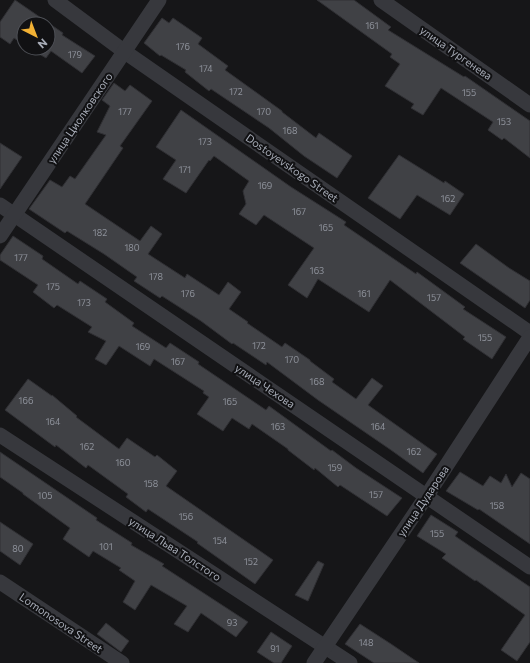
<svg xmlns="http://www.w3.org/2000/svg" width="530" height="663" font-family="Commissioner,sans-serif">
	<rect width="100%" height="100%" fill="#161618"/>
	<g fill="#404145" stroke="#303034">
		<path d="M15,0L63,33L62,35L95,56L82,73L51,51L46,58L29,48H48V24H24V45L14,38L10,44L0,37V22Z"/>
		<path d="M317,0H354L391,27L388,30L464,77L465,76L530,121V158L504,138L502,140L488,130L493,122L441,88L423,115L411,108L414,104L385,86L400,64L390,57L392,54Z"/>
		<path d="M162,18L169,23L173,18L202,38L198,44L228,66L225,70L282,111V112L316,138L319,133L352,156L337,178L304,156L269,128L211,89L209,91L185,72L186,70L161,55L160,56L144,43Z"/>
		<path d="M114,83L125,91L130,85L152,101L120,146L123,148L85,204L140,241L151,226L162,234L148,254L185,278L187,274L219,295L228,282L241,292L229,309L248,322L247,323L282,347L285,343L310,360V361L334,379L332,382L356,399L372,378L383,386L368,405L437,454L423,473L391,450L318,400L267,362L266,365L233,343L232,344L201,321L162,296L160,298L134,281L137,277L104,254L67,231L65,233L29,209L50,180L62,187L70,176L75,179L106,135L97,132L110,106L102,100Z"/>
		<path d="M181,110L291,187L346,222L344,225L416,274L417,272L465,307L463,309L506,337L492,359L463,339L465,337L390,280L369,312L318,279L307,298L288,285L314,248L264,215L256,225L239,214L246,204L243,191L249,181L214,156L210,161L209,160L186,193L163,179L176,160L156,147Z"/>
		<path d="M0,143L22,157L0,189Z"/>
		<path d="M399,155L444,183L445,181L464,194L450,215L417,195L400,219L368,198Z"/>
		<path d="M13,236L43,256L42,259L78,284L80,281L107,299L105,302L134,323L132,326L166,348L170,343L199,362L198,364L266,410L269,406L331,451L332,450L356,468L402,498L387,516L340,485L338,487L315,468L314,470L288,450V449L252,424L249,429L232,418L223,431L197,414L209,397L203,393L204,391L154,359L150,366L119,346L106,365L95,359L106,341L88,332L92,327L57,305L54,308L33,292L38,285L0,260V255Z"/>
		<path d="M476,244L509,268L530,281V300L525,308L460,263Z"/>
		<path d="M28,379L52,396V395L77,416L76,417L119,449L127,438L155,457L157,455L177,471L166,486L273,560L255,584L197,543L198,542L148,509L146,512L126,497L128,494L88,465L86,468L56,445L55,447L5,410Z"/>
		<path d="M0,452L97,518L96,520L132,543L131,545L164,564L162,566L248,622L236,637L201,613L188,632L174,624L187,606L151,585L135,610L123,602L135,581L119,570L121,568L93,551L89,557L63,539L70,528L23,494V493L0,477Z"/>
		<path d="M460,472L483,486L490,476L501,483L506,474L512,487L521,473L530,479V544L479,509L478,510L446,491Z"/>
		<path d="M431,515L458,532L455,536L530,587V642L517,661L501,650L525,615L476,580L475,581L442,558L446,554L417,536Z"/>
		<path d="M0,522L33,544L20,565L0,551Z"/>
		<path d="M318,561L324,564L308,601L295,595Z"/>
		<path d="M106,623L129,641L121,652L97,634Z"/>
		<path d="M360,624L391,644L419,663H374L345,644Z"/>
		<path d="M271,632L292,646L281,663H274L257,652Z"/>
	</g>
	<g fill="none" stroke-linecap="round" stroke-linejoin="round">
		<g stroke="#37383d" stroke-width="15">
			<path d="M55,0L125,52L530,333"/>
			<path d="M381,0L530,105"/>
			<path d="M0,205L530,567"/>
			<path d="M0,236L159,0"/>
			<path d="M0,435L350,663"/>
			<path d="M0,582L122,663"/>
			<path d="M314,663L426,497L530,337"/>
		</g>
	</g>
	<g text-anchor="middle" stroke-width="4" stroke-linejoin="round" paint-order="stroke">
		<g font-size="9" fill="#8e929b">
			<text x="372" y="29">161</text>
			<text x="183" y="50">176</text>
			<text x="75" y="58">179</text>
			<text x="206" y="72">174</text>
			<text x="236" y="95">172</text>
			<text x="469" y="96">155</text>
			<text x="125" y="115">177</text>
			<text x="264" y="115">170</text>
			<text x="504" y="125">153</text>
			<text x="290" y="134">168</text>
			<text x="205" y="145">173</text>
			<text x="185" y="173">171</text>
			<text x="265" y="189">169</text>
			<text x="448" y="202">162</text>
			<text x="299" y="215">167</text>
			<text x="326" y="231">165</text>
			<text x="100" y="236">182</text>
			<text x="132" y="251">180</text>
			<text x="21" y="261">177</text>
			<text x="317" y="274">163</text>
			<text x="156" y="280">178</text>
			<text x="53" y="290">175</text>
			<text x="188" y="297">176</text>
			<text x="364" y="297">161</text>
			<text x="434" y="301">157</text>
			<text x="84" y="306">173</text>
			<text x="485" y="341">155</text>
			<text x="259" y="349">172</text>
			<text x="143" y="350">169</text>
			<text x="292" y="363">170</text>
			<text x="178" y="365">167</text>
			<text x="317" y="385">168</text>
			<text x="26" y="404">166</text>
			<text x="230" y="405">165</text>
			<text x="53" y="425">164</text>
			<text x="278" y="430">163</text>
			<text x="378" y="430">164</text>
			<text x="87" y="450">162</text>
			<text x="414" y="455">162</text>
			<text x="123" y="466">160</text>
			<text x="335" y="471">159</text>
			<text x="151" y="487">158</text>
			<text x="376" y="498">157</text>
			<text x="45" y="499">105</text>
			<text x="497" y="509">158</text>
			<text x="186" y="520">156</text>
			<text x="437" y="537">155</text>
			<text x="220" y="544">154</text>
			<text x="106" y="550">101</text>
			<text x="18" y="552">80</text>
			<text x="251" y="565">152</text>
			<text x="232" y="626">93</text>
			<text x="366" y="646">148</text>
			<text x="275" y="652">91</text>
		</g>
		<g font-size="11" fill="#a8adb8" stroke="#111113">
			<text transform="translate(456 53) rotate(35)" y="4">улица Тургенева</text>
			<text transform="translate(80 118) rotate(-56)" y="4">улица Циолковского</text>
			<text transform="translate(292 168) rotate(35)" y="4">Dostoyevskogo Street</text>
			<text transform="translate(265 386) rotate(34)" y="4">улица Чехова</text>
			<text transform="translate(423 501) rotate(-56)" y="4">улица Дударова</text>
			<text transform="translate(175 549) rotate(33)" y="4">улица Льва Толстого</text>
			<text transform="translate(61 623) rotate(34)" y="4">Lomonosova Street</text>
		</g>
	</g>
	<g transform="translate(36 36) rotate(138)"><circle r="19" fill="#111113" stroke="#4d4f55"/>
	<path d="M0-3L7 15L0 10L-7 15Z" fill="#f2b134"/>
	<text y="-6" font-size="11" font-weight="bold" text-anchor="middle" fill="#a8adb8">N</text>
	</g>
</svg>
